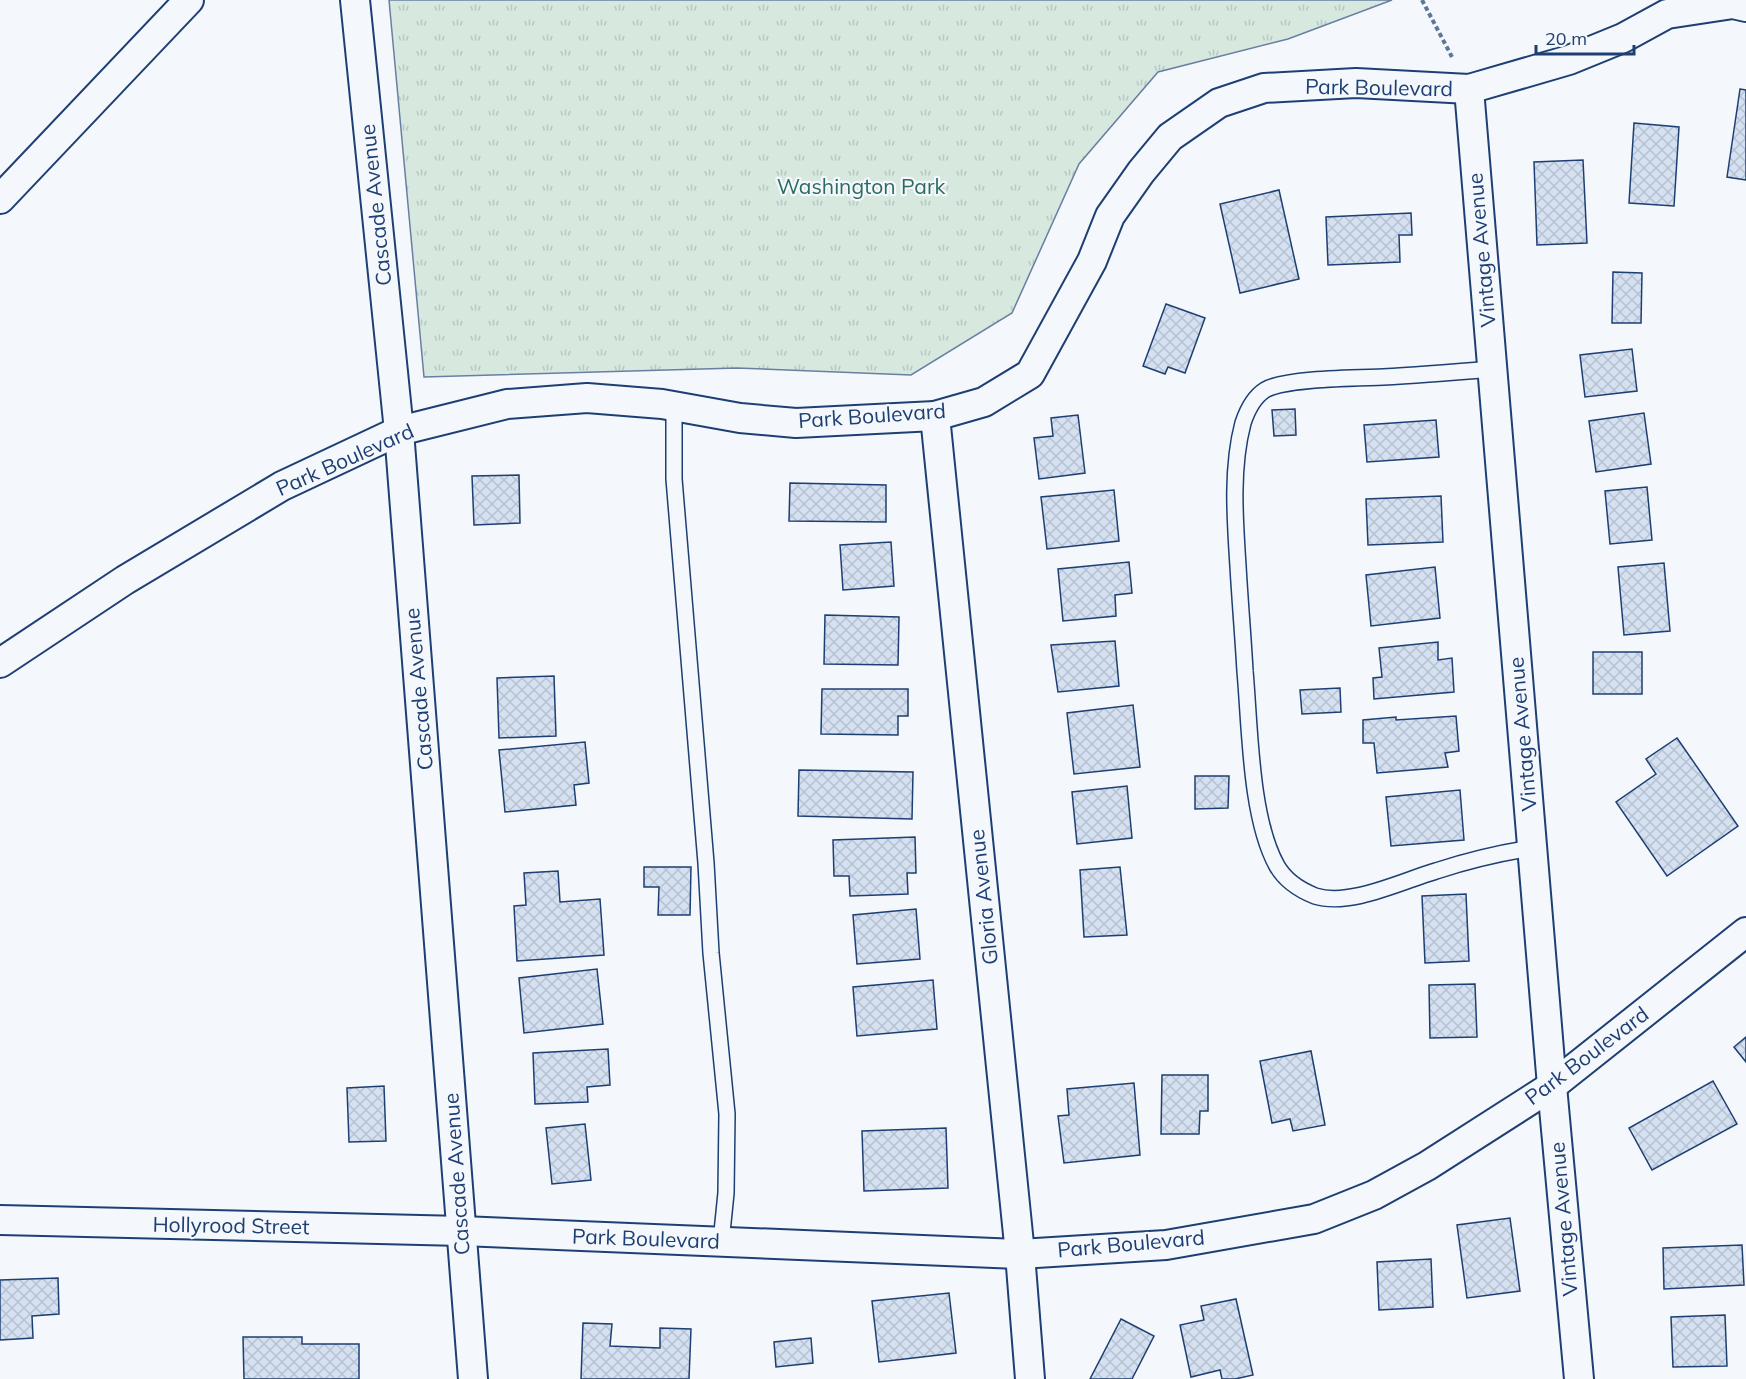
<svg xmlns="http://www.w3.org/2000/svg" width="1746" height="1379" font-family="Mulish,sans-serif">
	<defs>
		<pattern id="park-tufts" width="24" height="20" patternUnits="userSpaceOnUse" patternTransform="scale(1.5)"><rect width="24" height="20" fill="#d7e8df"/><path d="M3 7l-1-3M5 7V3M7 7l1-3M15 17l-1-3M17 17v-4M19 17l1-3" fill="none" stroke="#b8c8c3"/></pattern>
		<pattern id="building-cross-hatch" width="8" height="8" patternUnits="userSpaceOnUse" patternTransform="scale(1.5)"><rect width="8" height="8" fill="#d5e0f0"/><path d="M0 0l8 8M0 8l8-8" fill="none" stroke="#b6c1d1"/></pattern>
	</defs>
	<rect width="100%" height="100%" fill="#f4f7fb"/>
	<path fill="url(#park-tufts)" stroke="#687fa3" stroke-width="1.5" d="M389,0H1392L1288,39L1158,72L1079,164L1012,313L911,375L737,368L424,377Z"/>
	<g fill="url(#building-cross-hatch)" stroke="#1d3f73" stroke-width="1.5">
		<path d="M1740,89L1746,90V180L1727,177Z"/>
		<path d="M1634,123L1679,127L1674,206L1629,203Z"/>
		<path d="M1583,160L1587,243L1537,245L1534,162Z"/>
		<path d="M1279,190L1299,279L1240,293L1220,204Z"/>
		<path d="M1411,213L1412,235H1399L1400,262L1328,265L1326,217Z"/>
		<path d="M1613,272L1642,273L1641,323H1612Z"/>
		<path d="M1166,304L1205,318L1185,373L1168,367L1165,374L1143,366Z"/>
		<path d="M1632,349L1637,391L1585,397L1580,355Z"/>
		<path d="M1295,409L1296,435L1274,436L1272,410Z"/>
		<path d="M1644,413L1651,464L1596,472L1589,421Z"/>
		<path d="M1078,415L1085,473L1039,479L1034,438L1053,436L1051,418Z"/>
		<path d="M1436,420L1439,457L1367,462L1364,425Z"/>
		<path d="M519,475L520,523L474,525L472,476Z"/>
		<path d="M790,483L886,485V522L789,521Z"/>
		<path d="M1647,487L1652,540L1610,544L1605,491Z"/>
		<path d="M1114,490L1119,541L1047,549L1041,497Z"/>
		<path d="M1441,496L1443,542L1368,545L1366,499Z"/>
		<path d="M891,542L894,586L843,590L840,545Z"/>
		<path d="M1129,562L1132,593L1115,595L1116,616L1063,621L1058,569Z"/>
		<path d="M1664,563L1670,631L1624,635L1618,567Z"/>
		<path d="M1435,567L1440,618L1371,626L1366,575Z"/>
		<path d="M825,615L899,617L898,665L824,664Z"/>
		<path d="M1115,641L1119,686L1058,692L1051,645Z"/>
		<path d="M1438,642V660L1452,658L1454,692L1374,699L1373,678L1382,677L1379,648Z"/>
		<rect x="1593" y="652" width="49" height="42"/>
		<path d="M554,676L556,736L499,738L497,678Z"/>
		<path d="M1340,688L1341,712L1302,714L1300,690Z"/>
		<path d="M822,689H908V716H898V735L821,734Z"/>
		<path d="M1133,705L1140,767L1074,774L1067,713Z"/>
		<path d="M1456,716L1459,751L1445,753L1448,767L1377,773L1374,743H1363V720L1396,717V720Z"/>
		<path d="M1677,738L1738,826L1667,876L1616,802L1656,774L1646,759Z"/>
		<path d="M585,742L589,783L574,785L576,805L505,812L499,750Z"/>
		<path d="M799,770L913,772L912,819L798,816Z"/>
		<path d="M1195,776H1229L1228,808L1195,809Z"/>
		<path d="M1127,786L1132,838L1077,844L1072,792Z"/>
		<path d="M1460,790L1464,840L1391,846L1386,797Z"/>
		<path d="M915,837L916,873H907L908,894L850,896L849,876H834L833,840Z"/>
		<path d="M644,867H691L690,915H658L659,887H644Z"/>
		<path d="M1120,867L1127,935L1084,937L1080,870Z"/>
		<path d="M558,871L560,902L600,899L604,955L517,961L514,906L526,905L524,873Z"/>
		<path d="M1466,894L1469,961L1425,963L1422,896Z"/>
		<path d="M916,909L920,959L857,964L853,915Z"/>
		<path d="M597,969L603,1024L524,1033L519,978Z"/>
		<path d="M933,980L937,1029L857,1036L853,987Z"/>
		<path d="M1475,984L1477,1037L1430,1038L1429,985Z"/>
		<path d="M1746,1037V1062L1734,1047Z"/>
		<path d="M608,1049L610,1085L587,1087L588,1102L535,1104L533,1053Z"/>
		<path d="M1311,1051L1325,1125L1293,1131L1290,1119L1272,1123L1260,1061Z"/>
		<path d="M1162,1075H1208V1111H1200L1199,1134H1161Z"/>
		<path d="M1713,1081L1737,1124L1652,1170L1629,1128Z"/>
		<path d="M1134,1083L1140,1155L1064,1163L1058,1116L1069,1115L1067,1089Z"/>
		<path d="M384,1086L386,1141L349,1142L347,1088Z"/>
		<path d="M585,1124L591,1180L552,1184L546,1128Z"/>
		<path d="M946,1128L948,1188L864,1191L862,1131Z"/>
		<path d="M1510,1218L1520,1291L1467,1298L1457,1225Z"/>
		<path d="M1742,1245L1744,1285L1664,1289L1663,1248Z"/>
		<path d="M1431,1259L1433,1307L1379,1310L1377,1262Z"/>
		<path d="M58,1278L59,1314L32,1316L33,1338L0,1340V1280Z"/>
		<path d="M949,1293L956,1353L879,1362L872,1301Z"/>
		<path d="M1236,1299L1253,1375L1235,1379H1222L1220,1370L1191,1377L1180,1325L1204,1320L1201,1306Z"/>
		<path d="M1725,1315L1727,1366L1673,1367L1671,1317Z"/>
		<path d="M1121,1319L1154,1336L1132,1379H1090Z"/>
		<path d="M583,1323L612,1324L610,1346L660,1348V1328L691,1329L689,1379H581Z"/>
		<path d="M243,1337H302V1344H359V1379H244Z"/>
		<path d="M811,1338L813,1363L776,1367L774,1342Z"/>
	</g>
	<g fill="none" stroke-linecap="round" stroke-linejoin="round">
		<defs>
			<g id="service">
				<path d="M1492,369C1456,372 1420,375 1383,377C1357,378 1284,378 1265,390C1254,397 1247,411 1243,423C1231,468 1235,520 1238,566C1240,601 1243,636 1245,671C1250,726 1250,818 1277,866C1285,880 1300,890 1315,896C1350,907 1402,881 1436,871C1467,861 1500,853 1532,848"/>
				<path d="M674,406V479L706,863L711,953L727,1114L726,1193L721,1242"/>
			</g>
			<g id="minor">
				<path d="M355,0L399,431L473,1379"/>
				<path d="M1469,89L1552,1086L1579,1379"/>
				<path d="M0,199L189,0"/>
				<path d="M935,416L1020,1254L1030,1379"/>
				<path d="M0,663L125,580L282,486L399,431L507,404L587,398L662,404L740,418L796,423L935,416L984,402L1030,374L1092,261L1110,216L1141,172L1170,137L1219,103L1264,88L1356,83L1469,89L1569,60L1623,38L1667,14L1733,4L1746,7"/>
				<path d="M0,1220L462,1231L1020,1254L1166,1245L1314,1219L1374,1195L1427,1166L1552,1086L1746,932"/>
			</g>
		</defs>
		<use href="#service" stroke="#1d3f73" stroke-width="18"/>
		<use href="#minor" stroke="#1d3f73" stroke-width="32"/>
		<path stroke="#5e769c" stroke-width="4" stroke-dasharray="4.5 3" stroke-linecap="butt" d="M1422,0L1452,57"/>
		<use href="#service" stroke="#f4f7fb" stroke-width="15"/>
		<use href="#minor" stroke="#f4f7fb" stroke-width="28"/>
	</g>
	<g text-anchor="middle" stroke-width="4.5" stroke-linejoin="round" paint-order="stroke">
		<g font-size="21" fill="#1d3f73" stroke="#f4f7fb">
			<text transform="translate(1379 88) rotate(1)" y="7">Park Boulevard</text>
			<text transform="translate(376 205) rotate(-96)" y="7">Cascade Avenue</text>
			<text transform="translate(1482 250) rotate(-95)" y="7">Vintage Avenue</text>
			<text transform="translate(872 416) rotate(-4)" y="7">Park Boulevard</text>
			<text transform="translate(345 460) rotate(-24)" y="7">Park Boulevard</text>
			<text transform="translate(419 689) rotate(-95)" y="7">Cascade Avenue</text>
			<text transform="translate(1523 734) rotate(-95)" y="7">Vintage Avenue</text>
			<text transform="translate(984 897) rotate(-96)" y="7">Gloria Avenue</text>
			<text transform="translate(1587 1056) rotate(-37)" y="7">Park Boulevard</text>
			<text transform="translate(457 1174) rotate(-94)" y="7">Cascade Avenue</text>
			<text transform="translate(1564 1219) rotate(-95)" y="7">Vintage Avenue</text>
			<text transform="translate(231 1226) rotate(1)" y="7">Hollyrood Street</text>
			<text transform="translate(646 1239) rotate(2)" y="7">Park Boulevard</text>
			<text transform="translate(1131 1244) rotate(-5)" y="7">Park Boulevard</text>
		</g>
		<g font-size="21" fill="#2c6c60" stroke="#f4f7fb">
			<text x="861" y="194">Washington Park</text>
		</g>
	</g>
	<path d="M1536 45v9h98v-9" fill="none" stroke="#1d3f73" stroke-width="3"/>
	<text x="1545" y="45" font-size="18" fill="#1d3f73" stroke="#f4f7fb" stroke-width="4.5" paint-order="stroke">20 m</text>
</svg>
